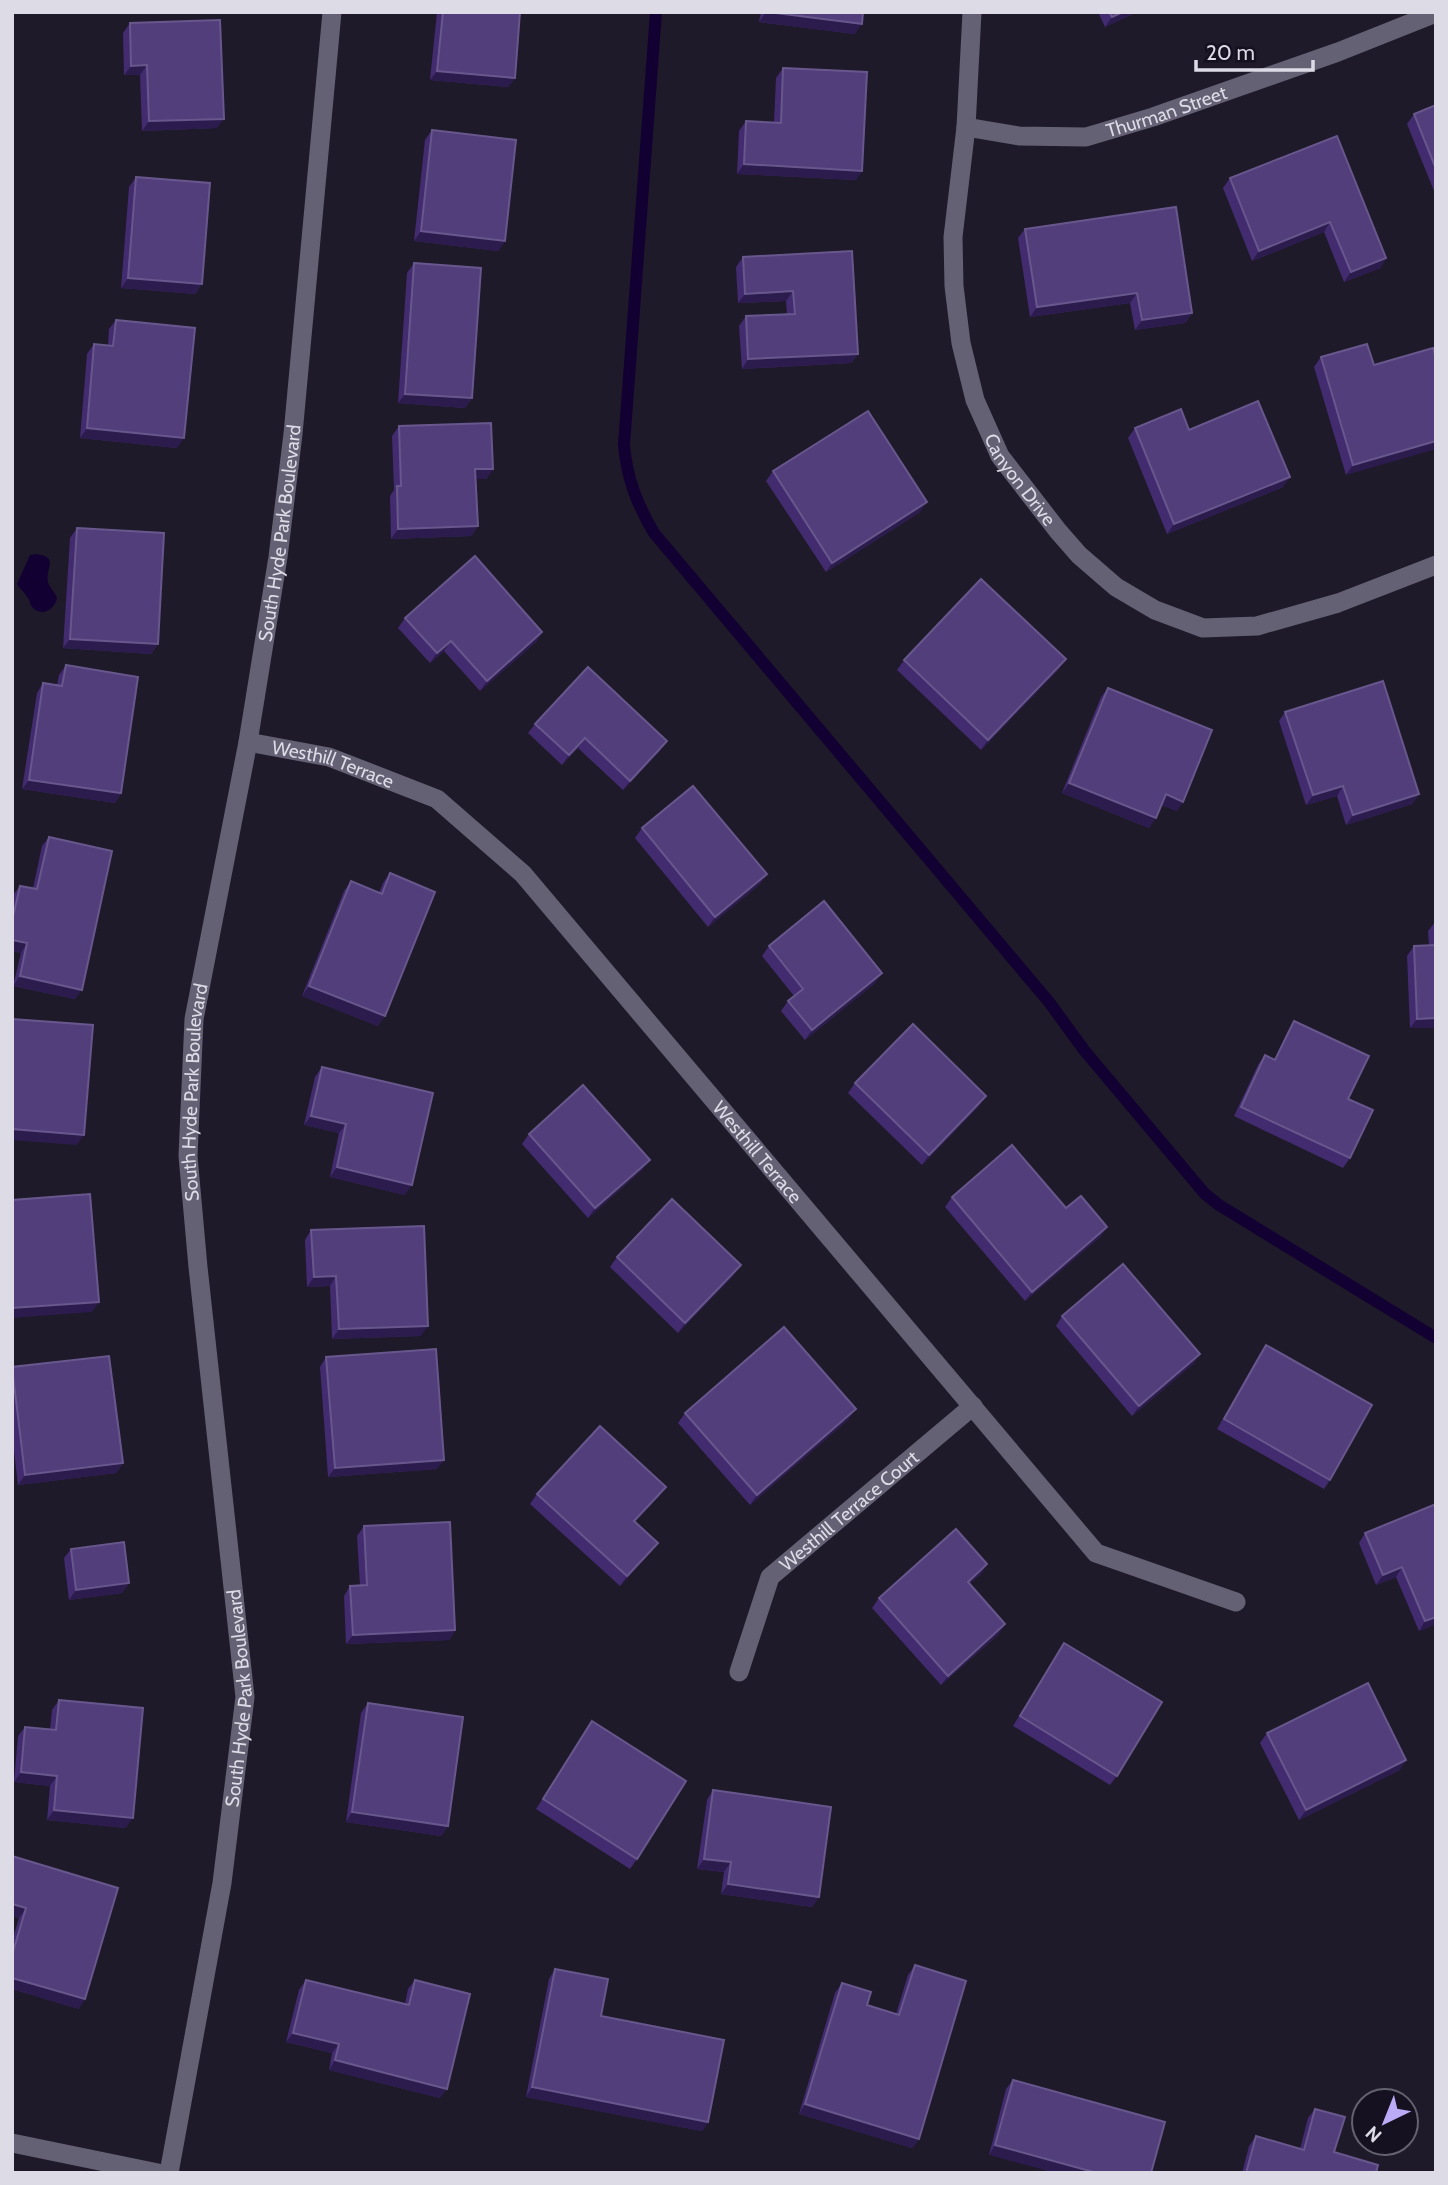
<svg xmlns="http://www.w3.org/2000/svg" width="1448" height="2185" font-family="Cabin,sans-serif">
	<rect width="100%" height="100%" fill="#1e1a2a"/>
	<path fill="#130032" d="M36,554C60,557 45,568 48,582C49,587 55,592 57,598C55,609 42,618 32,607C29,603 31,601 27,597C24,591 20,590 17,584L30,555Z"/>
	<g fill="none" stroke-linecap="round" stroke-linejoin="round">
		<path stroke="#130032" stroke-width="12" d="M656,12L624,445C627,479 637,504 654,533L1049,1002L1084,1050L1205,1194L1219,1205L1436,1338"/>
		<g stroke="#646174" stroke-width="19">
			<path id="s1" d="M972,12L966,127L953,237L954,286L961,343L975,400L1000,456L1058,531L1079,555L1116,587L1155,610L1203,628L1257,626L1338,603L1436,565"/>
			<path id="s2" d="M966,127L1019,136L1086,137L1153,117L1338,52L1436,13"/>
			<path id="s3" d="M248,742L329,757L437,799L523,874L1096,1553L1236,1602"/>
			<path id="s4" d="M739,1672L770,1577L973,1406"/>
			<path id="s5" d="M169,2173L222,1883L245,1697L198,1267L188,1156L194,1019L248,742L278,557L293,434L332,12"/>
		</g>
		<path stroke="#646174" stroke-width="19" d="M12,2143L158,2173"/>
	</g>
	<g fill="#422b6e">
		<path d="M437,12H520L515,78L508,87L430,80Z"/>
		<path d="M761,12H863L855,34L759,22Z"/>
		<path d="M1098,12H1137L1105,27Z"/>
		<path d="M130,23L217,128L142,131L140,75H124L123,33Z"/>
		<path d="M783,68L862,171L856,180L737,174L739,131L746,121L774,122L776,78Z"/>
		<path d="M1436,105V196L1407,124L1414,114Z"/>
		<path d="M432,130L505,241L498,251L414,241L425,140Z"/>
		<path d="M1337,136L1386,258L1380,268L1344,282L1324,232L1252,261L1223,188L1230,178Z"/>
		<path d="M136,177L196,294L121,288L129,187Z"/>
		<path d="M1025,229L1192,313L1185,323L1135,330L1130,303L1030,317L1018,238Z"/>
		<path d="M852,251L858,354L851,363L742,369L739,326L746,316L787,314L786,301L738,303L736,267L743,257Z"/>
		<path d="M414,263L472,398L465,408L398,403L407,273Z"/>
		<path d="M116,320L177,448L80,438L87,354L94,344L108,346L109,329Z"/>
		<path d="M1321,357L1374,365L1436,358L1346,475L1314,367Z"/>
		<path d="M399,426L493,469L486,479H476L478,526L471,536L391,539L390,496L394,490L392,436Z"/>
		<path d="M1135,428L1189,430L1283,487L1167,534L1128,438Z"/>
		<path d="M773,471L920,512L826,572L766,481Z"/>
		<path d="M77,528L158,644L151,654L63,648L70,538Z"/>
		<path d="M405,618L542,632L536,642L480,691L444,651L430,663L398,628Z"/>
		<path d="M904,660L1059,669L981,750L897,670Z"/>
		<path d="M66,665L121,793L115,803L22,789L37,693L43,683L57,685L59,675Z"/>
		<path d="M1108,688L1177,811L1161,805L1149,828L1062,793L1101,697Z"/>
		<path d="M1285,712L1419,794L1412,804L1346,825L1337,796L1306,805L1279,721Z"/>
		<path d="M535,724L660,751L623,790L578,748L562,765L528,733Z"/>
		<path d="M642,828L767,874L760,884L708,927L635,838Z"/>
		<path d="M49,837L75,999L13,986L21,953L12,951L13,895L20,886L33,888L42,846Z"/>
		<path d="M390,873L378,1026L302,996L344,891L351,881L379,893L383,883Z"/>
		<path d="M1436,921V1028H1410L1407,956L1414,946H1429L1428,931Z"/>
		<path d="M769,946L875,983L805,1040L781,1011L788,1001L794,996L762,956Z"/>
		<path d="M1294,1021L1348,1099L1350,1158L1343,1168L1234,1116L1258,1065L1265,1055L1274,1060L1288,1031Z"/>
		<path d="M322,1067L405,1195L330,1177L339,1133L304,1125L315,1077Z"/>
		<path d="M855,1083L979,1106L922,1165L848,1093Z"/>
		<path d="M529,1134L643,1169L588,1218L522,1144Z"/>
		<path d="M952,1197L1066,1208L1107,1227L1100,1237L1025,1301L945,1207Z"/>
		<path d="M311,1230L421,1336L332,1339L330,1286L307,1287L305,1240Z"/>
		<path d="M617,1257L734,1275L678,1333L610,1267Z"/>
		<path d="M1062,1316L1200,1354L1193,1364L1132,1416L1056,1326Z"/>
		<path d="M1266,1345L1330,1480L1324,1489L1217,1429L1259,1355Z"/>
		<path d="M326,1357L437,1469L328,1477L320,1367Z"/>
		<path d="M12,1367L123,1463L116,1473L18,1485L12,1434Z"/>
		<path d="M685,1413L849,1419L750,1505L678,1423Z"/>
		<path d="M537,1494L659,1496L635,1522L658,1543L651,1552L620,1586L530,1504Z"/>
		<path d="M1436,1504V1624L1419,1631L1396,1577L1376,1585L1359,1543L1365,1533Z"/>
		<path d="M364,1526L455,1630L449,1640L346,1644L344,1596L350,1586H360L357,1536Z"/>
		<path d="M71,1549L129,1583L122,1593L69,1600L64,1558Z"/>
		<path d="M987,1564L981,1574L969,1584L999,1634L941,1685L872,1608L879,1598Z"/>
		<path d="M1064,1643L1117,1776L1110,1785L1013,1726Z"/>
		<path d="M59,1700L126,1828L47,1820L50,1786L14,1782L18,1736L25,1727L50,1730L52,1710Z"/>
		<path d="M368,1703L448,1826L441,1836L346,1822L361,1713Z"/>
		<path d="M592,1721L637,1859L630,1869L536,1809Z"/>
		<path d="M1267,1733L1400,1770L1299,1820L1260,1743Z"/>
		<path d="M713,1790L819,1897L812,1907L721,1894L724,1872L697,1869L707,1800Z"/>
		<path d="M12,1856L79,2009L12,1989V1941L19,1918L12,1916Z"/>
		<path d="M915,1965L919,2139L912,2148L799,2114L835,1993L842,1983L867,2005L896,2014L908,1975Z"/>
		<path d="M555,1969L601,2016L708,2122L702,2131L526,2097L549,1979Z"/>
		<path d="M306,1980L405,2004L408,1989L415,1980L440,2098L329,2070L332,2053L286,2042L299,1990Z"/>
		<path d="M1013,2080L1165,2122L989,2155L1006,2089Z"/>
		<path d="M1315,2109L1334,2152L1376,2173H1242L1249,2146L1256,2136L1300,2149L1308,2118Z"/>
	</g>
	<g fill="#2c1c4d">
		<path d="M766,12L862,24L855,34L759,22Z"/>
		<path d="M1123,12H1137L1105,27L1112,17Z"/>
		<path d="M147,65L140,75H124L131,66Z"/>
		<path d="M437,71L515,78L508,87L430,80Z"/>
		<path d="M224,119L217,128L142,131L149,121Z"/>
		<path d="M744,164L862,171L856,180L737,174Z"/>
		<path d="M1330,222L1324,232L1252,261L1259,251Z"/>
		<path d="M421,231L505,241L498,251L414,241Z"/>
		<path d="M1386,258L1380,268L1344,282L1351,272Z"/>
		<path d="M128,278L202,284L196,294L121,288Z"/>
		<path d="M793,291L786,301L738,303L745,294Z"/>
		<path d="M1137,293L1130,303L1030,317L1037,307Z"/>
		<path d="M1192,313L1185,323L1135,330L1142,320Z"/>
		<path d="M858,354L851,363L742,369L748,359Z"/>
		<path d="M405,394L472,398L465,408L398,403Z"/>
		<path d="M87,428L184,438L177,448L80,438Z"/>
		<path d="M1436,441V449L1346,475L1353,465Z"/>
		<path d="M475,469H493L486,479H468Z"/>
		<path d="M1290,477L1283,487L1167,534L1174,524Z"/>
		<path d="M927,502L920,512L826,572L832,563Z"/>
		<path d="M478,526L471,536L391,539L398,529Z"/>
		<path d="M542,632L536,642L480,691L487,681Z"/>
		<path d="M70,639L158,644L151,654L63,648Z"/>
		<path d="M451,641L444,651L430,663L437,653Z"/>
		<path d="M1066,659L1059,669L981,750L988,740Z"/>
		<path d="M585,738L578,748L562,765L569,755Z"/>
		<path d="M667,741L660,751L623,790L630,781Z"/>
		<path d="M29,780L121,793L115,803L22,789Z"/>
		<path d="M1069,783L1156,818L1149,828L1062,793Z"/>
		<path d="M1343,786L1337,796L1306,805L1313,795Z"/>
		<path d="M1166,794L1183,802L1177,811L1159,804Z"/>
		<path d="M1419,794L1412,804L1346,825L1353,815Z"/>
		<path d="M767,874L760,884L708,927L715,917Z"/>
		<path d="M12,940L27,943L21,953L12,951Z"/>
		<path d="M882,973L875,983L805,1040L812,1030Z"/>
		<path d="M20,976L82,990L75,999L13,986Z"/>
		<path d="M309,986L385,1016L378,1026L302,996Z"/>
		<path d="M1436,1018V1028H1410L1417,1019Z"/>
		<path d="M986,1096L979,1106L922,1165L929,1155Z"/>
		<path d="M311,1116L346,1124L339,1133L304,1125Z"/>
		<path d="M12,1129L84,1135L77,1145L12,1140Z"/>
		<path d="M650,1160L643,1169L588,1218L595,1208Z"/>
		<path d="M337,1167L412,1185L405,1195L330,1177Z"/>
		<path d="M1107,1227L1100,1237L1025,1301L1032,1292Z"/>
		<path d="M741,1265L734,1275L678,1333L685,1323Z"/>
		<path d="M336,1276L330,1286L307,1287L314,1277Z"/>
		<path d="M99,1302L92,1312L12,1318V1308Z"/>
		<path d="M428,1326L421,1336L332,1339L339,1329Z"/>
		<path d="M1200,1354L1193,1364L1132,1416L1139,1406Z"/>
		<path d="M856,1409L849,1419L750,1505L757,1495Z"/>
		<path d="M444,1460L437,1469L328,1477L335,1468Z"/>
		<path d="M123,1463L116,1473L18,1485L25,1475Z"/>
		<path d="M666,1487L659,1496L627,1531L634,1521Z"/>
		<path d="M658,1543L651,1552L620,1586L627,1576Z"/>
		<path d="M987,1564L981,1574L961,1591L968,1582Z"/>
		<path d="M1402,1567L1396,1577L1376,1585L1383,1575Z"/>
		<path d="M129,1583L122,1593L69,1600L76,1590Z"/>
		<path d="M1436,1617V1624L1419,1631L1425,1621Z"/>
		<path d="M1005,1624L999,1634L941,1685L948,1676Z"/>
		<path d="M455,1630L449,1640L346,1644L353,1635Z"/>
		<path d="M1406,1760L1400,1770L1299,1820L1306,1810Z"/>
		<path d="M21,1772L57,1776L50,1786L14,1782Z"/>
		<path d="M54,1810L133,1818L126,1828L47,1820Z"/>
		<path d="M352,1812L448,1826L441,1836L346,1822Z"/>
		<path d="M704,1859L731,1862L724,1872L697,1869Z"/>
		<path d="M728,1884L819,1897L812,1907L721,1894Z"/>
		<path d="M12,1904L26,1908L19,1918L12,1916Z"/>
		<path d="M12,1978L85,1999L79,2009L12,1989Z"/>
		<path d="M293,2033L339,2044L332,2053L286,2042Z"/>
		<path d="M335,2060L447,2089L440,2098L329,2070Z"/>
		<path d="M532,2087L708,2122L702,2131L526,2097Z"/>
		<path d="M805,2104L919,2139L912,2148L799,2114Z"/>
		<path d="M995,2145L1097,2173H1055L989,2155Z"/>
	</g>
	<g fill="#523e7b" stroke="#68578c" stroke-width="2">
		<path d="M443,12H520L515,78L437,71Z"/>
		<path d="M768,12H863L862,24Z"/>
		<path d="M1109,12H1123L1112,17Z"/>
		<path d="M220,20L224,119L149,121L147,65L131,66L130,23Z"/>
		<path d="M783,68L867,72L862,171L744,164L746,121L781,123Z"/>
		<path d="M1436,105V169L1414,114Z"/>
		<path d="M432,130L516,140L505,241L421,231Z"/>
		<path d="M1337,136L1386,258L1351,272L1330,222L1259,251L1230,178Z"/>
		<path d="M136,177L210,183L202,284L128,278Z"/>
		<path d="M1176,207L1192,313L1142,320L1137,293L1037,307L1025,229Z"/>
		<path d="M852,251L858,354L748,359L746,316L795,314L793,291L745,294L743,257Z"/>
		<path d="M414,263L481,268L472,398L405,394Z"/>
		<path d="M116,320L195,328L184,438L87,428L94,344L113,346Z"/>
		<path d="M1367,344L1374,365L1433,348L1436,358V441L1353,465L1321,357Z"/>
		<path d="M1258,401L1290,477L1174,524L1135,428L1181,409L1189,430Z"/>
		<path d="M868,411L927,502L832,563L773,471Z"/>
		<path d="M491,423L493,469H475L478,526L398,529L397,486H401L399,426Z"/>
		<path d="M77,528L164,533L158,644L70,639Z"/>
		<path d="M475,556L542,632L487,681L451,641L437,653L405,618Z"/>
		<path d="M981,579L1066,659L988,740L904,660Z"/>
		<path d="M66,665L138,677L121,793L29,780L43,683L62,686Z"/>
		<path d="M588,667L667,741L630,781L585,738L569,755L535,724Z"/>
		<path d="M1383,681L1419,794L1353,815L1343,786L1313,795L1285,712Z"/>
		<path d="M1108,688L1212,730L1183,802L1166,794L1156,818L1069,783Z"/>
		<path d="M693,786L767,874L715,917L642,828Z"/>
		<path d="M49,837L112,851L82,990L20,976L27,943L12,940V921L20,886L37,889Z"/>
		<path d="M390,873L435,892L385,1016L309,986L351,881L382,894Z"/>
		<path d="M824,901L882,973L812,1030L788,1001L803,989L769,946Z"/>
		<path d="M1436,945V1018L1417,1019L1414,946Z"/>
		<path d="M12,1019L93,1025L84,1135L12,1129Z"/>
		<path d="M1294,1021L1369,1056L1348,1099L1373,1110L1350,1158L1241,1107L1265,1055L1275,1060Z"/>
		<path d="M913,1024L986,1096L929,1155L855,1083Z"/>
		<path d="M322,1067L433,1093L412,1185L337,1167L346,1124L311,1116Z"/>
		<path d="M583,1085L650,1160L595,1208L529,1134Z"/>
		<path d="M1012,1145L1066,1208L1081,1196L1107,1227L1032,1292L952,1197Z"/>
		<path d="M90,1194L99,1302L12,1308V1200Z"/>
		<path d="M672,1199L741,1265L685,1323L617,1257Z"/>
		<path d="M424,1226L428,1326L339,1329L336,1276L314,1277L311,1230Z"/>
		<path d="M1123,1264L1200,1354L1139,1406L1062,1316Z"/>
		<path d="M784,1327L856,1409L757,1495L685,1413Z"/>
		<path d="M1266,1345L1372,1405L1330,1480L1224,1419Z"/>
		<path d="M436,1349L444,1460L335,1468L326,1357Z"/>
		<path d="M109,1356L123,1463L25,1475L12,1367Z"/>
		<path d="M600,1426L666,1487L634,1521L658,1543L627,1576L537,1494Z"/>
		<path d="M1436,1504V1617L1425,1621L1402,1567L1383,1575L1365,1533Z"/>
		<path d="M450,1522L455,1630L353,1635L350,1586L367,1585L364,1526Z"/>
		<path d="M956,1529L987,1564L968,1582L1005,1624L948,1676L879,1598Z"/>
		<path d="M124,1542L129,1583L76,1590L71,1549Z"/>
		<path d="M1064,1643L1162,1702L1117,1776L1020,1716Z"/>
		<path d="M1368,1683L1406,1760L1306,1810L1267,1733Z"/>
		<path d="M59,1700L143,1708L133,1818L54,1810L57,1776L21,1772L25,1727L56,1730Z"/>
		<path d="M368,1703L463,1717L448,1826L352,1812Z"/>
		<path d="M592,1721L686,1781L637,1859L543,1799Z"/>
		<path d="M713,1790L831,1807L819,1897L728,1884L731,1862L704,1859Z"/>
		<path d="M12,1856L118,1888L85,1999L12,1978V1955L26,1908L12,1904Z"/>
		<path d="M915,1965L966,1981L919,2139L805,2104L842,1983L871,1992L867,2005L899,2015Z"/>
		<path d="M555,1969L608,1979L601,2016L724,2040L708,2122L532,2087Z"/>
		<path d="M306,1980L409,2005L415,1980L470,1994L447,2089L335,2060L339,2044L293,2033Z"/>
		<path d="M1013,2080L1165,2122L1151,2173H1097L995,2145Z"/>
		<path d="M1315,2109L1345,2117L1334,2152L1378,2165L1376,2173H1246L1256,2136L1304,2150Z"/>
	</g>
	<g text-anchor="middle" stroke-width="5" stroke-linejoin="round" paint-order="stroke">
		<g font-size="19" fill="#dddbe6" stroke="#151121">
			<text dy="7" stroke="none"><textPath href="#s2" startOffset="205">Thurman Street</textPath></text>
			<text dy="7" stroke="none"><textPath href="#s1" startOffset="483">Canyon Drive</textPath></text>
			<text dy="7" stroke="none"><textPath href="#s5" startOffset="1657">South Hyde Park Boulevard</textPath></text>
			<text dy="7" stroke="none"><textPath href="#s3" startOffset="88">Westhill Terrace</textPath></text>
			<text dy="7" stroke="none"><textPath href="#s5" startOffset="1090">South Hyde Park Boulevard</textPath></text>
			<text dy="7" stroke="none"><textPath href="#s3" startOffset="676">Westhill Terrace</textPath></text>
			<text dy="7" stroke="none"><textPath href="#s4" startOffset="203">Westhill Terrace Court</textPath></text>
			<text dy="7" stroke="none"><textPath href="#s5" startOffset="481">South Hyde Park Boulevard</textPath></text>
		</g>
	</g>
	<rect width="1448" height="2185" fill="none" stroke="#dddbe6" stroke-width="28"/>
	<g transform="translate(1385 2122) rotate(223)"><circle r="33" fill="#151121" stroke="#656270" stroke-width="2"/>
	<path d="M0-5L12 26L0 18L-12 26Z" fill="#bbaaf6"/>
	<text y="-10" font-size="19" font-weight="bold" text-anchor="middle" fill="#dddbe6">N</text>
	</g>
	<path d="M1196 60v10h117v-10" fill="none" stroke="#dddbe6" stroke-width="3.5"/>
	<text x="1206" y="60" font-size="21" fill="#dddbe6" stroke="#151121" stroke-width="5" paint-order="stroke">20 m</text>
</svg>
